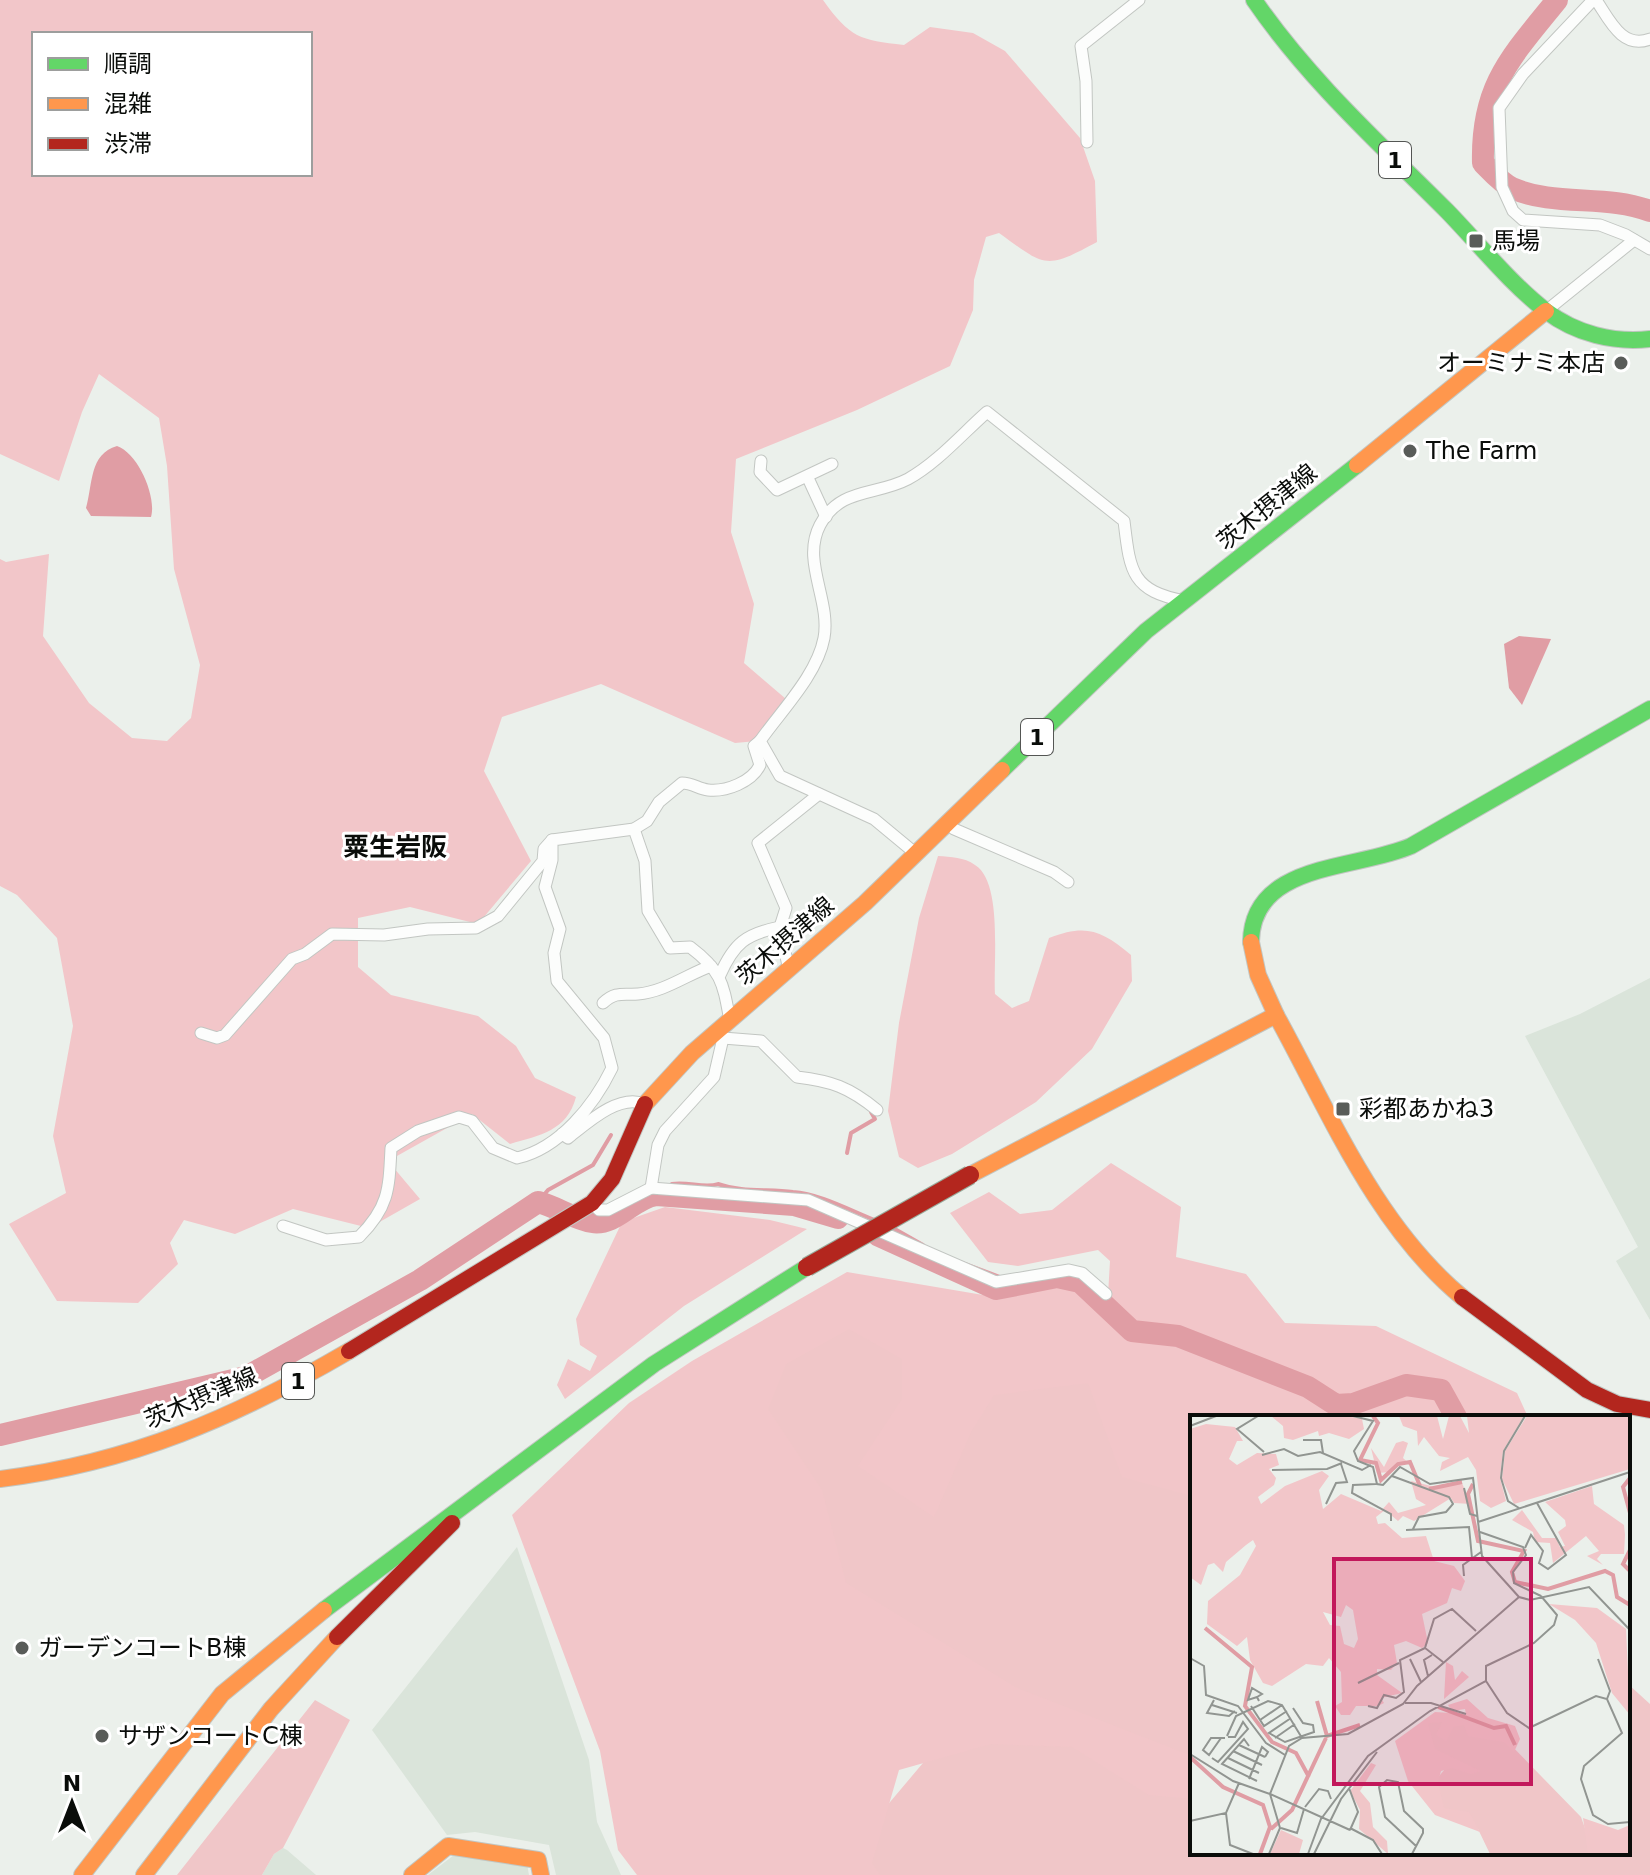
<svg xmlns="http://www.w3.org/2000/svg" width="1650" height="1875" font-family="'DejaVu Sans','Noto Sans JP',sans-serif">
	<rect width="100%" height="100%" fill="#ebf0eb"/>
	<g fill="#dae4da">
		<path d="M1650,978V1320L1616,1261L1638,1247L1525,1036L1580,1014Z"/>
		<path d="M517,1547L589,1760L597,1822L621,1875H556L549,1845L475,1832L447,1835L372,1730Z"/>
		<path d="M283,1848L287,1850L316,1875H262L274,1854Z"/>
		<path d="M454,1855L527,1864L529,1875H428Z"/>
	</g>
	<g fill="#f0c6c8">
		<path d="M916,1300L1192,1417V1853H1628V1684L1650,1704V1875H844L847,1853L977,1699L797,1576L728,1461L762,1357Z"/>
		<path d="M315,1700L350,1720L283,1848L274,1854L262,1875H177Z"/>
	</g>
	<g fill="#f2c6c9" fill-rule="evenodd">
		<path d="M0,0H823C850,38 860,40 904,45L930,27L973,33L1005,51L1080,138L1095,181L1097,242C1045,270 1046,267 999,233L986,237L974,280L973,310L950,366L857,410L736,459L731,532L754,604L744,663L786,699L757,741L735,743L601,684L502,717L484,771L531,861L478,924L410,907L358,918V967L391,995L478,1016L516,1046L535,1078L576,1097C567,1131 540,1135 510,1144L472,1114L388,1161L420,1199L369,1228L293,1209L235,1234L184,1220L170,1243L178,1264L138,1303L57,1301L9,1224L66,1193L53,1136L73,1026L57,938L17,895L0,886V559L6,562L49,554L43,636L89,703L132,738L167,741L191,718L200,665L174,569L167,466L159,418L99,374L82,412L59,481L0,454ZM34,34H310V174H34Z"/>
		<path d="M938,856C951,857 964,857 975,865C1003,882 993,962 995,994L1012,1008L1029,1001L1049,938C1086,924 1101,930 1131,955L1132,981L1092,1049L1036,1102L952,1154L918,1168L899,1157L888,1111L899,1023L919,918Z"/>
		<path d="M1111,1163L1181,1207L1176,1257L1246,1274L1285,1323L1376,1326L1517,1393L1528,1417H1192V1496L1122,1477L1088,1383L994,1395L971,1432L934,1517L858,1466L902,1399V1359L849,1329L786,1364L768,1409L822,1490L846,1583L1015,1687L1192,1756V1799L1149,1795L1072,1747L991,1744L899,1770L872,1863L880,1875H637L618,1850L600,1751L512,1515L629,1403L692,1361L847,1272L995,1297L1055,1282L1108,1295L1110,1261L1098,1250L1018,1266L988,1262L950,1213L989,1192L1020,1214L1052,1210Z"/>
		<path d="M665,1207L770,1220L807,1229L684,1306L565,1399L557,1385L568,1359L590,1371L597,1356L580,1345L576,1319L622,1222Z"/>
	</g>
	<g fill="#e09da4">
		<path d="M117,446C138,453 157,497 151,517L91,516L86,508C93,484 89,454 117,446Z"/>
		<path d="M1519,636L1551,639L1522,705L1509,688L1504,644Z"/>
	</g>
	<g fill="none" stroke-linecap="round" stroke-linejoin="round">
		<g stroke="#e09da4" stroke-width="4">
			<path d="M847,1153L851,1133L875,1119L871,1112"/>
			<path d="M672,1184C687,1181 705,1189 718,1184C741,1192 768,1189 793,1192C821,1194 851,1211 877,1221"/>
			<path d="M538,1202L548,1190L593,1165L611,1135"/>
			<path d="M893,1228L923,1245"/>
			<path d="M960,1262L1000,1277"/>
		</g>
		<g stroke="#e09da4" stroke-width="22">
			<path d="M1557,0C1511,57 1481,86 1483,163C1491,171 1501,183 1512,188C1555,207 1606,194 1650,211"/>
			<path d="M877,1235L996,1289L1057,1277L1080,1282L1132,1331L1178,1336L1308,1387L1336,1405L1353,1404L1406,1385L1441,1390L1456,1417"/>
			<path d="M0,1435L246,1377L420,1280L538,1202C557,1207 574,1219 592,1222C616,1226 633,1198 656,1195L794,1205L838,1218"/>
		</g>
		<defs>
			<g id="street">
				<path d="M1593,0L1523,74L1499,108L1502,187L1513,211L1523,220L1600,225L1626,235L1650,249"/>
				<path d="M1596,0C1609,19 1622,50 1650,39"/>
				<path d="M1087,142L1086,81L1081,46L1139,0"/>
				<path d="M1546,311L1634,240"/>
				<path d="M761,461L760,472L777,490L832,464"/>
				<path d="M808,478L826,517"/>
				<path d="M949,823L954,829L1054,872L1068,882"/>
				<path d="M634,829L645,861L648,911L670,948L690,947C722,971 723,983 730,1021"/>
				<path d="M915,853L874,819L780,776L760,741C781,711 817,675 824,638C831,600 801,561 820,525C840,487 876,496 908,479C937,463 962,434 987,412L1124,521C1130,571 1131,591 1185,601"/>
				<path d="M789,971L780,927L786,908L758,843L819,794"/>
				<path d="M720,975C734,943 746,934 780,927"/>
				<path d="M603,1003C616,991 623,995 638,994C664,992 688,974 711,966"/>
				<path d="M201,1033L217,1038L225,1035L292,959L305,954L332,934L384,935L428,929L476,928L498,916L543,861L544,849L552,840"/>
				<path d="M723,1038L761,1041L797,1077C831,1081 849,1087 877,1110"/>
				<path d="M562,1134L568,1138C586,1124 619,1093 644,1104"/>
				<path d="M651,1188L658,1145L665,1131L714,1077L723,1038L717,1032"/>
				<path d="M592,1203L599,1210H608L651,1188L808,1200L996,1282L1069,1270L1082,1273L1106,1294"/>
				<path d="M283,1226L326,1240L359,1237C389,1207 389,1189 391,1148L418,1131L459,1117L472,1121L493,1148L517,1158C560,1148 594,1105 612,1068L604,1038L557,981L554,953L560,929L545,887L552,860V840L634,829L647,821L659,802L682,783C692,783 699,789 708,790C726,792 752,782 760,765L754,746L760,741"/>
			</g>
			<g id="fast">
				<path d="M1254,0C1308,79 1380,144 1447,211C1479,244 1510,283 1546,311C1576,334 1614,343 1650,339"/>
				<path d="M1002,770L1146,631L1357,465"/>
				<path d="M1251,942C1252,862 1356,870 1411,846L1650,709"/>
				<path d="M324,1610L654,1364L807,1267"/>
			</g>
			<g id="slow">
				<path d="M1357,465L1546,311"/>
				<path d="M1276,1015C1329,1111 1375,1225 1462,1297"/>
				<path d="M645,1104L692,1053L865,903L1002,770"/>
				<path d="M970,1175L1276,1015L1258,975L1251,942"/>
				<path d="M0,1479C130,1463 236,1417 349,1351"/>
				<path d="M82,1875L222,1694L324,1610"/>
				<path d="M144,1875L271,1709L337,1637"/>
				<path d="M412,1875L448,1846L538,1860L541,1875"/>
			</g>
			<g id="jam">
				<path d="M1462,1297L1587,1390L1617,1404L1650,1410"/>
				<path d="M349,1351L592,1203L612,1179L645,1104"/>
				<path d="M337,1637L452,1523"/>
			</g>
		</defs>
		<use href="#street" stroke="#c2c6c2" stroke-width="13"/>
		<use href="#fast" stroke="#c2c6c2" stroke-width="18"/>
		<use href="#slow" stroke="#c2c6c2" stroke-width="18"/>
		<use href="#jam" stroke="#c2c6c2" stroke-width="18"/>
		<use href="#street" stroke="#fcfdfc" stroke-width="11"/>
		<use href="#fast" stroke="#63d668" stroke-width="16"/>
		<use href="#slow" stroke="#ff974d" stroke-width="16"/>
		<use href="#jam" stroke="#b3261e" stroke-width="16"/>
		<defs>
			<path id="jam-bridge" d="M807,1267L970,1175"/>
		</defs>
		<use href="#jam-bridge" stroke="#99aa9b" stroke-width="20" stroke-linecap="butt"/>
		<use href="#jam-bridge" stroke="#b3261e" stroke-width="18"/>
	</g>
	<g fill="#595c59" stroke="#fff" stroke-width="3">
		<rect x="1468" y="233" width="16" height="16" rx="4"/>
		<circle cx="1621" cy="363" r="8"/>
		<circle cx="1410" cy="451" r="8"/>
		<rect x="1335" y="1101" width="16" height="16" rx="4"/>
		<circle cx="22" cy="1648" r="8"/>
		<circle cx="102" cy="1736" r="8"/>
	</g>
	<g text-anchor="middle" stroke-width="6" stroke-linejoin="round" paint-order="stroke">
		<g fill="#fff" stroke="#545654" stroke-width="2">
			<rect x="1379" y="142" width="32" height="36" rx="6"/>
			<rect x="1021" y="719" width="32" height="36" rx="6"/>
			<rect x="282" y="1363" width="32" height="36" rx="6"/>
		</g>
		<g font-size="22" font-weight="bold" fill="#0a0d0a">
			<text x="1395" y="168">1</text>
			<text x="1037" y="745">1</text>
			<text x="298" y="1389">1</text>
		</g>
		<g font-size="24" fill="#0a0d0a" stroke="#fff" text-anchor="start">
			<text x="1492" y="249">馬場</text>
			<text x="1605" y="371" text-anchor="end">オーミナミ本店</text>
			<text x="1426" y="459">The Farm</text>
			<text x="1359" y="1117">彩都あかね3</text>
			<text x="38" y="1656">ガーデンコートB棟</text>
			<text x="118" y="1744">サザンコートC棟</text>
		</g>
		<g font-size="24" fill="#0a0d0a" stroke="#fff">
			<text transform="translate(1267 507) rotate(-39)" y="8">茨木摂津線</text>
			<text transform="translate(785 941) rotate(-41)" y="8">茨木摂津線</text>
			<text transform="translate(201 1398) rotate(-23)" y="8">茨木摂津線</text>
		</g>
		<g font-size="26" font-weight="bold" fill="#0a0d0a" stroke="#fff">
			<text x="395" y="856">粟生岩阪</text>
		</g>
	</g>
	<g transform="translate(1190 1415)">
		<rect width="440" height="440" fill="#ebf0eb"/>
		<path d="M253,300L314,323L391,402L404,439H300L288,414L247,392L245,366L260,348L239,333L231,319L235,307ZM181,348L186,350L170,376L180,388L183,412L197,426L198,439L169,414L170,395L160,376ZM91,415L113,425L109,439H80Z" fill="#f0c6c8"/>
		<path d="M81,1H158L172,4L174,14L159,24L139,18L129,21L128,16L103,25L94,23L93,11ZM209,1H247L253,24L259,1H270L279,18L277,1H334L313,36L310,63L316,86L301,93L290,86L286,55L278,42L250,56L252,47L260,43L249,41L234,22L228,31L227,16L213,11ZM337,1H440V54L324,89L312,64L315,36ZM16,9L45,12L53,26H47L39,44L47,50L67,38L86,39L89,50L79,54L86,63L84,70L68,82L71,89L95,71L132,56L139,61L129,75L133,94L151,79L191,96L199,87L208,98L236,90L226,84L221,66L249,73L272,68L281,89L264,88L261,83L224,106L213,101L208,106L195,95L186,102L188,109L195,108L212,123L236,121L244,146L264,151L275,166L271,176L262,173L257,188L232,199L238,228L232,233L216,226L204,230L207,248L201,255L187,254V260L212,278L191,283L194,288L188,291H166L160,300H151L145,291L152,287L151,257L139,243L133,251L116,249L82,271L73,268L60,245L57,222L47,231L17,209L18,186L50,160L66,131L63,125L56,130L36,147L33,157L24,148L18,150L11,170L0,162V14ZM156,190L163,195L168,224L164,233L154,229L150,211L140,210L133,197L151,202ZM213,26L218,28L213,43L223,52L214,46L201,57L187,58L181,33L194,52L206,28ZM402,71L404,89L434,110L435,120L434,139H411L407,144L413,150L397,141L409,136L396,121L363,148L360,128L345,127L343,117L322,105L332,95L352,123H366L370,132L375,131L368,117L376,111L375,105L355,87ZM359,189L407,193L436,214L440,300L422,278L406,228L385,205ZM256,247L263,251L265,265L272,256L279,262L254,284ZM277,284L298,303L325,311L330,324L324,337L314,327L278,321L274,310L263,312L256,326L246,320L252,307L238,308L245,334L291,356L281,359L262,353L251,356L248,367L254,393L279,397L290,417L245,400L218,366L205,326L245,297L276,299L275,294L262,296L258,290ZM393,403L428,415L440,410V439H398Z" fill="#f2c6c9" fill-rule="evenodd"/>
		<path fill="none" stroke="#e09da4" stroke-width="4" d="M183,1L188,8L170,45L186,48L191,65L208,49L220,47L230,71M440,63L433,72L440,98M283,69L278,79L288,126L334,136L322,157L325,167L358,174L415,156L423,160L427,182L440,190M239,74L272,67M440,135L433,149L440,156M15,213L62,252L55,291L82,327L106,338L119,362M127,286L137,321L170,310M248,292L304,313L316,311L325,330M0,342L33,372L73,390L80,412L70,439M81,414L102,395L136,323"/>
		<path fill="none" stroke="#919591" stroke-width="2" d="M68,1L47,14L74,37M163,1L183,6L164,36L168,46L183,52L187,69L193,70L210,52L240,69L283,63L292,141L329,182L340,185L399,172L440,215M0,11L26,1M113,25H131L133,38M72,40L94,34L108,41L130,37L172,55L181,50M82,55L137,54L152,48M202,61L259,82L263,89L256,97L229,102L223,114M186,69L163,70L162,78L201,99V106M274,73L280,99L287,101M136,89L146,68L157,67L151,49M329,93L318,86L311,63L314,36L335,1M288,107L440,57M216,115L279,112L282,143M290,117L333,132L336,140L323,157L324,168L351,181M335,133L341,120L353,136L349,148L358,154L376,140L347,88M274,161L273,150L291,137M0,243L14,251L16,280L48,291L76,328L95,340M220,244L231,267M408,244L420,276L417,284M253,247L235,233L244,204L262,194L286,216M238,261L234,245L242,240M296,266L317,298L339,313L406,281L417,284L432,318L394,351L391,364L403,400L418,409L440,407M168,268L209,248M67,282L72,279L62,273L58,285L67,282L69,286M24,285L17,298L39,301L45,296M215,288H241L276,299M22,290L47,298M61,291L74,311L97,296M178,291L187,293L194,280L206,283L214,277L210,245L235,233M101,303L79,318L95,327L124,317L123,310L113,308L103,293M70,305L92,290M37,321L46,301L78,286L92,290L112,323M31,323L19,340L13,335L21,323H35M85,323L105,309M49,330L75,342M59,331L54,324L32,349L67,366M43,336L72,350M0,339L43,366L80,379L90,413L79,439M22,343L28,347L58,314L53,307L45,322H38M38,343L69,358M59,364L72,332L78,337L75,342M159,373L168,397L160,415M115,392L129,374L138,376L141,384M36,398L40,430L63,439M131,404L178,341L240,296L296,266V251L344,228L364,210L367,200L351,181M0,406L36,398L49,368M91,413L107,418L114,394M160,413L183,425L192,439M160,415L80,379L99,331L112,323L158,319L213,289L227,271L329,182M118,439L132,401M124,439L151,384L187,337M222,439L233,418V414L214,396L208,367L197,365L189,372L195,402L226,431"/>
		<path fill="#c2185b" fill-opacity="0.15" stroke="#c2185b" stroke-width="4" d="M144,144H341V369H144Z"/>
		<rect width="440" height="440" fill="none" stroke="#0a0d0a" stroke-width="4"/>
	</g>
	<rect x="32" y="32" width="280" height="144" fill="#ffffff" stroke="#9d9e9d" stroke-width="2"/>
	<rect x="48" y="58" width="40" height="12" fill="#63d668" stroke="#9d9e9d" stroke-width="2"/>
	<text x="104" y="72" font-size="24" fill="#0a0d0a">順調</text>
	<rect x="48" y="98" width="40" height="12" fill="#ff974d" stroke="#9d9e9d" stroke-width="2"/>
	<text x="104" y="112" font-size="24" fill="#0a0d0a">混雑</text>
	<rect x="48" y="138" width="40" height="12" fill="#b3261e" stroke="#9d9e9d" stroke-width="2"/>
	<text x="104" y="152" font-size="24" fill="#0a0d0a">渋滞</text>
	<g transform="translate(72 1803)" stroke="#ffffff" stroke-width="6" paint-order="stroke">
	<path d="M0-6L14 30L0 20L-14 30Z" fill="#0a0d0a"/>
	<text y="-12" font-size="22" font-weight="bold" text-anchor="middle" fill="#0a0d0a">N</text>
	</g>
</svg>
